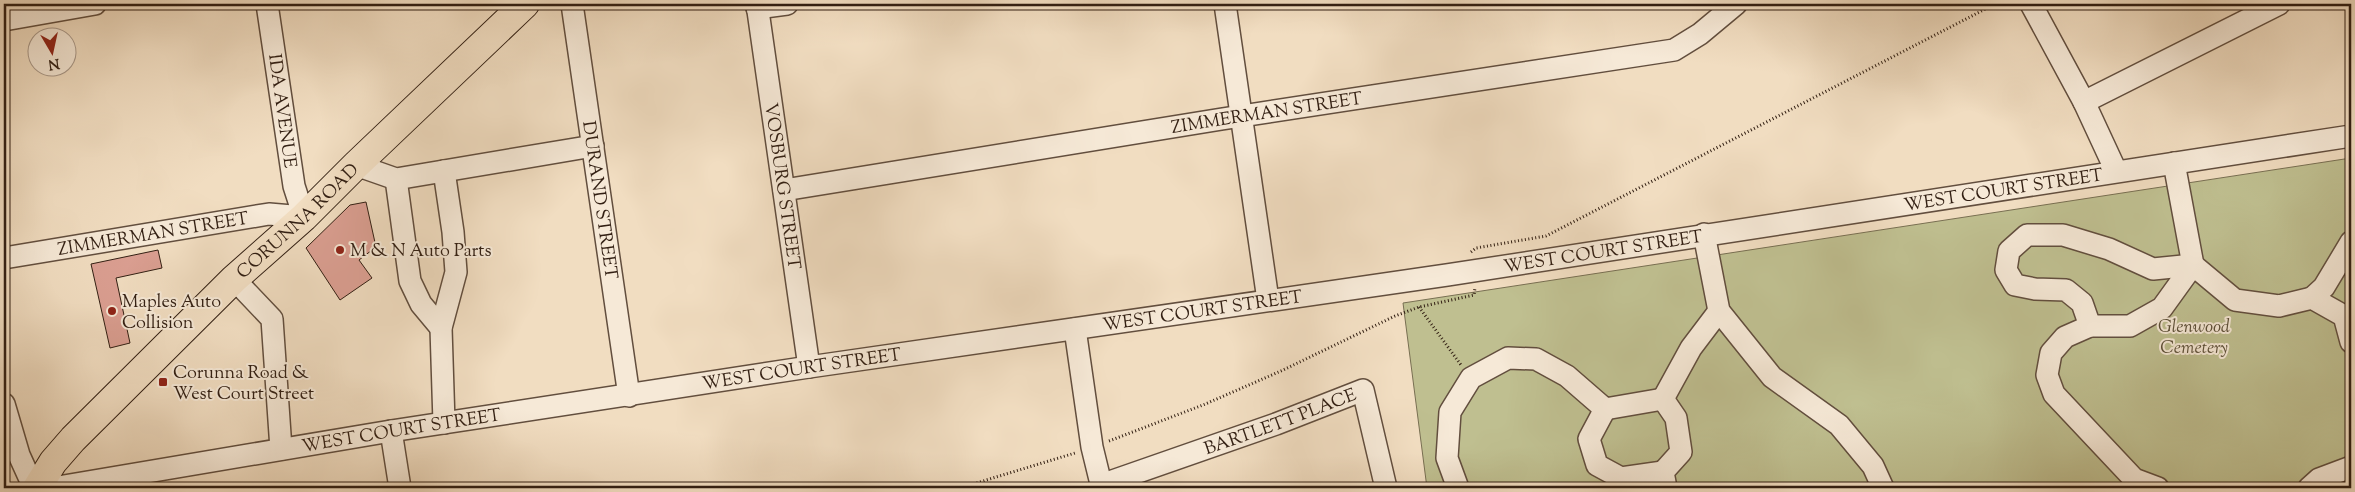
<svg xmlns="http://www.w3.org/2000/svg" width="2355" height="492" font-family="'Sorts Mill Goudy',serif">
	<rect width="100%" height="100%" fill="#f1ddc1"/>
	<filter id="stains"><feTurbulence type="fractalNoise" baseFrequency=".004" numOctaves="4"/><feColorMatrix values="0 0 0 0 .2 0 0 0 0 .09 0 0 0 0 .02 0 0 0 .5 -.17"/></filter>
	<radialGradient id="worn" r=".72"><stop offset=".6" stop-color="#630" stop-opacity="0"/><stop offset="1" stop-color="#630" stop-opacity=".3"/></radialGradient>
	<path fill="#bfbf90" stroke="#786f52" d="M2351,158V488H1427L1403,303Z"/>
	<g fill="#db9f92" stroke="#321f13">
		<path d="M366,202L376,247L359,260L372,278L340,300L306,248L350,205Z"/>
		<path d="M158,250L162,268L116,278L130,343L110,348L91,264Z"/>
	</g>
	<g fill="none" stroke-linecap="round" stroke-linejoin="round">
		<defs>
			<g id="minor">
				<path id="s1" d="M572,4L629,396"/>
				<path id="s2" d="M757,4L809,367"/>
				<path d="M1225,4L1268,300"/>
				<path d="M2031,4L2084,102L2116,171"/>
				<path d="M757,8L787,4"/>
				<path d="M4,20L95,4"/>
				<path d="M2084,102L2279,4"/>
				<path d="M356,165L396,179L593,146"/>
				<path d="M396,179L410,281L421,304L441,328"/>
				<path id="s3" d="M784,190L1222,119L1674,50L1700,34L1736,4"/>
				<path d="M1704,234L1719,311L1772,377L1839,425L1873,466L1883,488"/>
				<path id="s4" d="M4,258L269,214L304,217L294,186L267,4"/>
				<path d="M234,279L272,319L281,449"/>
				<path d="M2312,298L2324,287L2351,242"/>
				<path d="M2090,326L2082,303L2066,290L2035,289L2015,285L2006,270L2009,251L2027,235H2063L2109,249L2153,269L2193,265L2235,300L2279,306L2312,298L2344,316L2351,342"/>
				<path d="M1075,329L1092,447L1102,488"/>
				<path d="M1663,399L1691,348L1719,311"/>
				<path d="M1663,399L1676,418L1681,452L1663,472L1666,488"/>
				<path d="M4,404L19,455L34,488"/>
				<path d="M1605,409L1589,439L1597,465L1621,478L1663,472"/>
				<path d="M444,423L441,328L456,272L453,232L444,171"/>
				<path d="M391,431L400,488"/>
				<path id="s5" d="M1101,485L1276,424L1363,390L1386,488"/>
				<path id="s6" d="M52,488L391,431L809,367L1447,275L2351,136"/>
				<path d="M1458,488L1447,458L1450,412L1471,378L1508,358L1536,359L1567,376L1605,409L1663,399"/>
				<path d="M2158,488L2134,479L2054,394L2047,375L2051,353L2065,337L2090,326H2130L2162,308L2193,265L2174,163"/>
				<path d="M2309,488L2319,479L2351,467"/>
			</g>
			<g id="major">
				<path id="s7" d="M37,488L53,462L73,439L234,279L304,217L356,165L525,4"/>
			</g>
		</defs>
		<use href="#minor" stroke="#624e3e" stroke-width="24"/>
		<use href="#major" stroke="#321f13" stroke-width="30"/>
		<g stroke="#321f13" stroke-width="3" stroke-dasharray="1 2.5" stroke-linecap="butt">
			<path d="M1471,252L1476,248L1546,236L1995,4"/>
			<path d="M1419,307L1461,365"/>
			<path d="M1109,441L1203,405L1281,371L1395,316L1419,307L1474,295L1475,288"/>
			<path d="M960,488L1075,453"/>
		</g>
		<use href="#minor" stroke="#f6e9d7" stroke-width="21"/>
		<use href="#major" stroke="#f1ddc1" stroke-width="28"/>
	</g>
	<g fill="#8f2418" stroke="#f6e9d7" stroke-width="2">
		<circle cx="340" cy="250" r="5"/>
		<circle cx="112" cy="311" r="5"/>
		<rect x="158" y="377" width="10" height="10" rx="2.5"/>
	</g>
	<g text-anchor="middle" stroke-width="4" stroke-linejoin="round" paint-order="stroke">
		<g font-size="18" fill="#321f13" stroke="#f6e9d7">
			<text transform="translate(283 111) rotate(82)" y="6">IDA AVENUE</text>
			<text dy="6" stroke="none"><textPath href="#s3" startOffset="489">ZIMMERMAN STREET</textPath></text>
			<text dy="6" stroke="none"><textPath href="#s2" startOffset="184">VOSBURG STREET</textPath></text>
			<text dy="6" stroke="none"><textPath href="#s6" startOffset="1974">WEST COURT STREET</textPath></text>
			<text dy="6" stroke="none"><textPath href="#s1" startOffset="198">DURAND STREET</textPath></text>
			<text dy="6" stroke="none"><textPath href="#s7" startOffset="374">CORUNNA ROAD</textPath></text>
			<text dy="6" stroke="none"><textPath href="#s4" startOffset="151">ZIMMERMAN STREET</textPath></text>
			<text dy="6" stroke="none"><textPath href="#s6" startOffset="1569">WEST COURT STREET</textPath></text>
			<text dy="6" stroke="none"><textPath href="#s6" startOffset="1164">WEST COURT STREET</textPath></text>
			<text dy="6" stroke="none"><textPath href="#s6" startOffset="759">WEST COURT STREET</textPath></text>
			<text dy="6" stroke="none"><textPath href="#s5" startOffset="190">BARTLETT PLACE</textPath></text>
			<text dy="6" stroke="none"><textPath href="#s6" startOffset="354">WEST COURT STREET</textPath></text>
		</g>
		<g font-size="18" fill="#321f13" stroke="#f6e9d7" text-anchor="start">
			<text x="350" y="256">M &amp; N Auto Parts</text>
			<text x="122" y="307">Maples Auto<tspan x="122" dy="21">Collision</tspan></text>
			<text x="173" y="378">Corunna Road &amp;<tspan x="173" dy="21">West Court Street</tspan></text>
		</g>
		<g font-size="18" font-style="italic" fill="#5c4f38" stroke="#f6e9d7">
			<text x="2194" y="332">Glenwood<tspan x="2194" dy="21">Cemetery</tspan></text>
		</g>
	</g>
	<rect width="2355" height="492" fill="none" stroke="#f1ddc1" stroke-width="20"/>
	<rect x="5" y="5" width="2345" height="482" fill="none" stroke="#321f13" stroke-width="2.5"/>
	<rect x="10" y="10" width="2335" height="472" fill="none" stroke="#321f13"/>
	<g transform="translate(52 52) rotate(171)"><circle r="24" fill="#f6e9d7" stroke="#a89889"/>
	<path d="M0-4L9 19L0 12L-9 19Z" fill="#8f2418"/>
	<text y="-8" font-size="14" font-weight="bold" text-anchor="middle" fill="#321f13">N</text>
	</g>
	<rect width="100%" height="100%" filter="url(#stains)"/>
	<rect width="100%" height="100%" fill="url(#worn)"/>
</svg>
